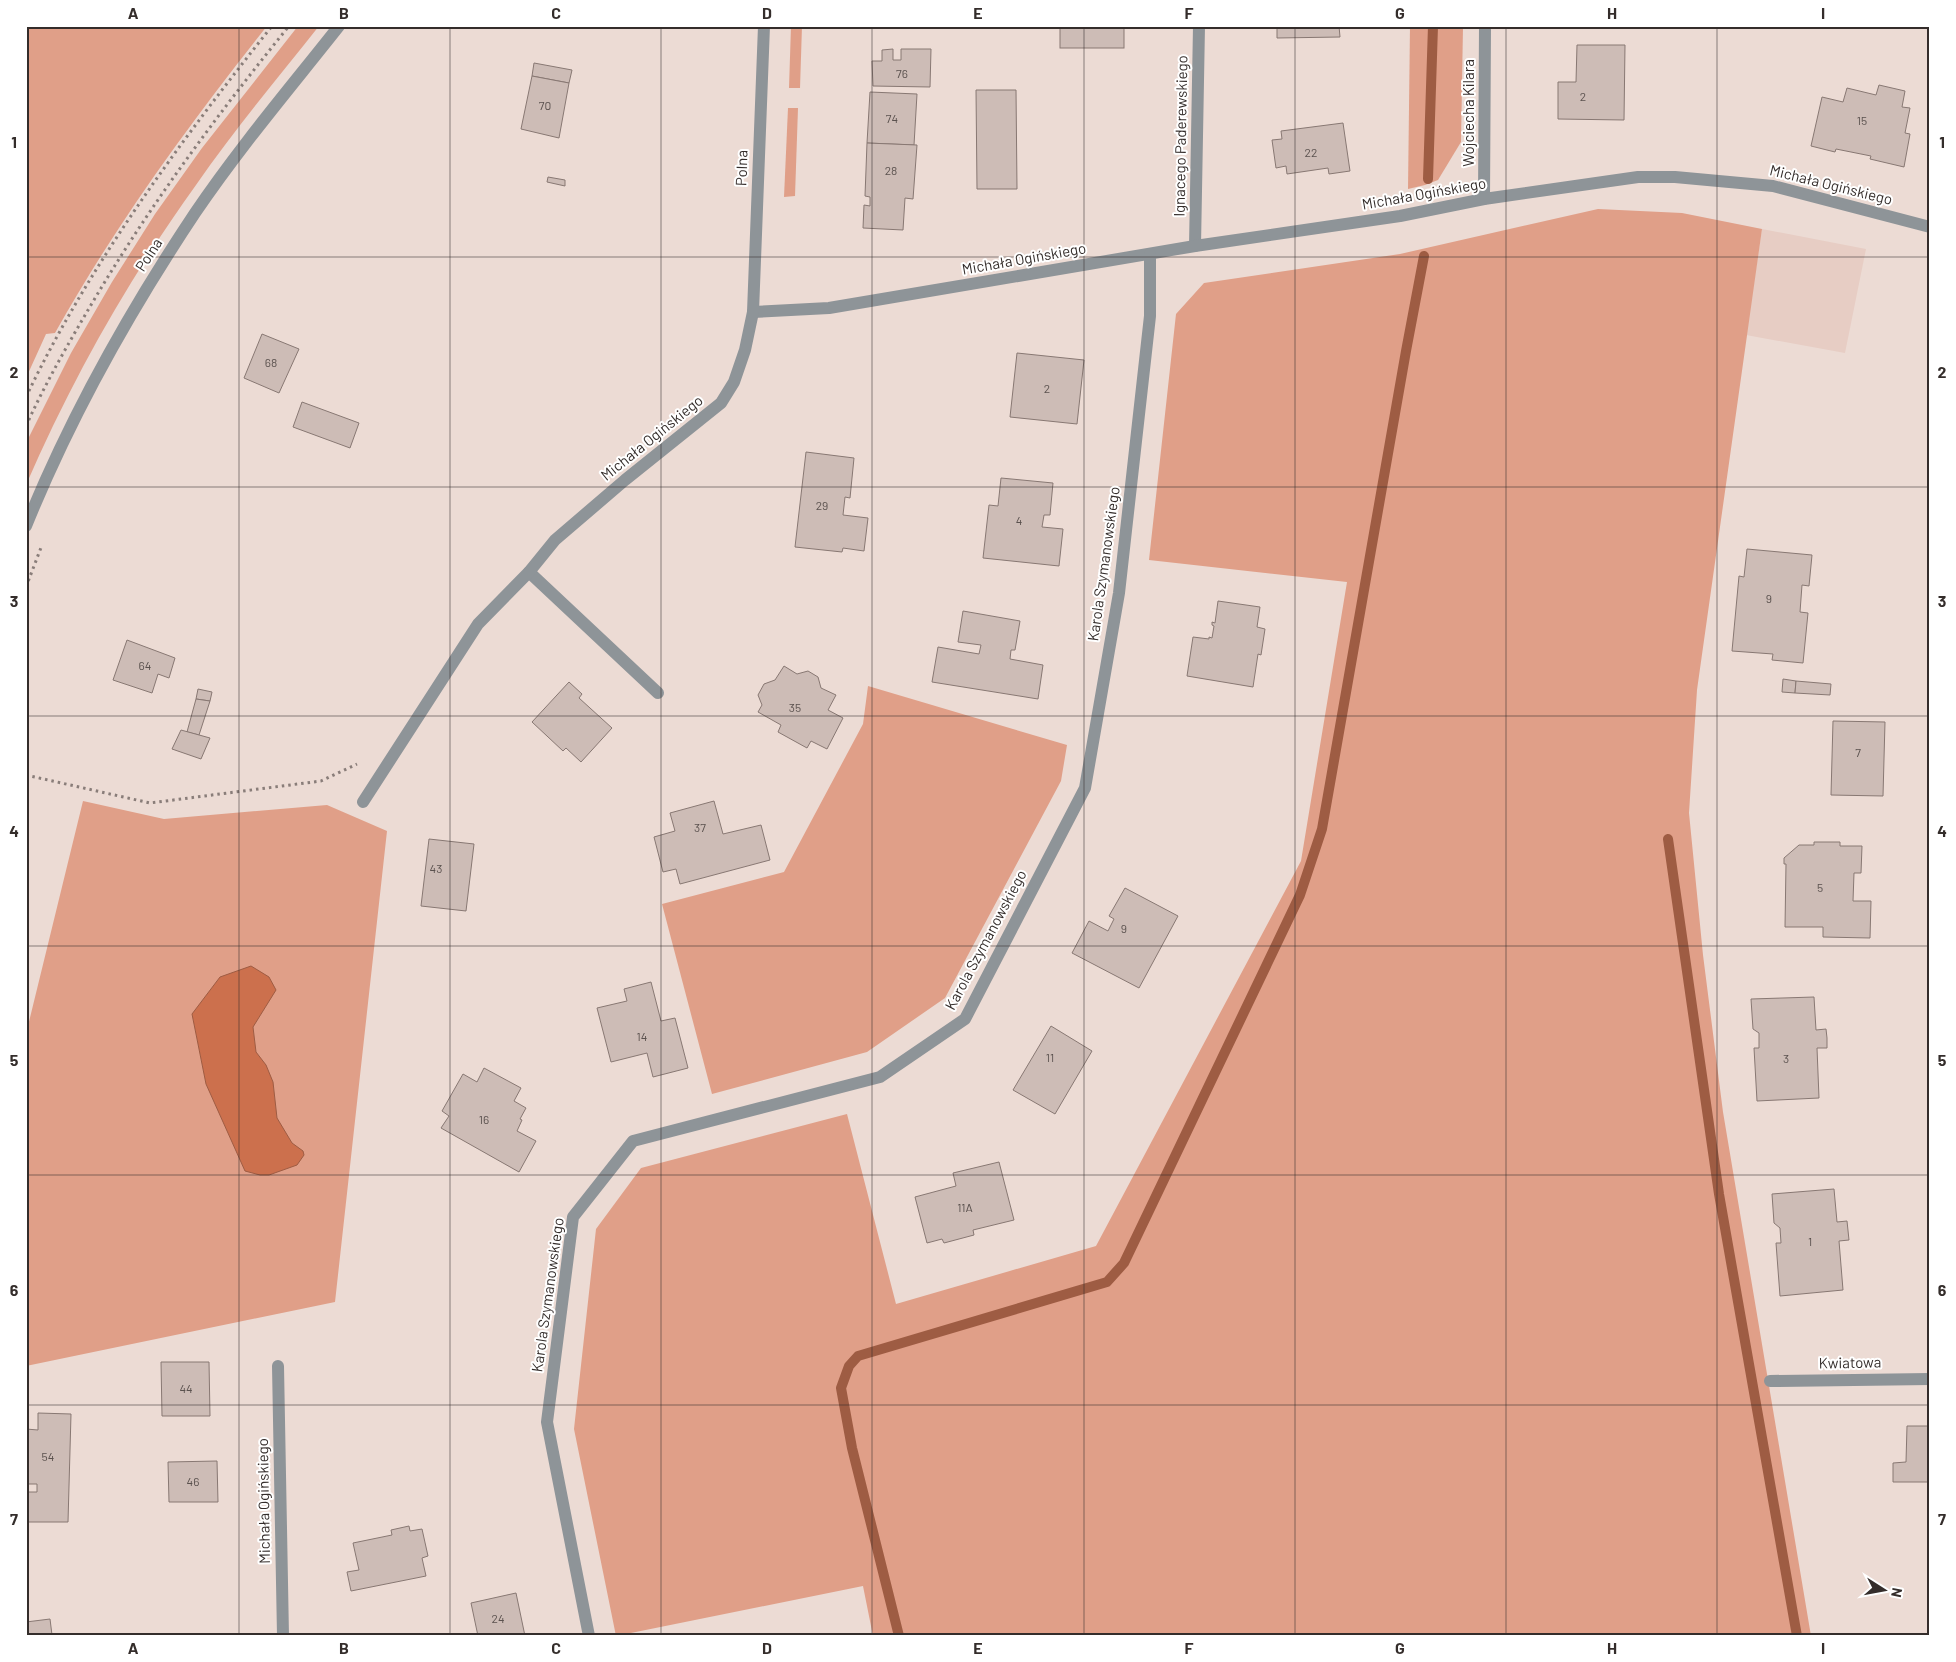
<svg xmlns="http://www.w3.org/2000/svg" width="1956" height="1662" font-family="Barlow,sans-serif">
	<rect width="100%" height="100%" fill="#ecdbd4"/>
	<path fill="#e7cdc4" d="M1762,229L1866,249L1845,353L1746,335Z"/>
	<g fill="#e09f88">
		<path d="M26,26H267C189,124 116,224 55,333L46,334L26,378Z"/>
		<path d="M298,26H319C277,79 234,130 196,185C129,278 72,379 26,485V443L71,353L112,282L155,214L202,148Z"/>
		<path d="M791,26H802L800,88H789Z"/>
		<path d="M1410,26H1463L1461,142L1438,180L1425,185L1408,189Z"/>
		<path d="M788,108H798L795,196L784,197Z"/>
		<path d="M1598,209L1682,213L1762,229L1697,690L1689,813L1703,955L1723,1112L1811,1636H873L863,1586L616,1636L574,1429L596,1229L641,1168L847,1114L896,1304L1096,1246L1301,861L1347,582L1149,560L1176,314L1204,283L1400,254Z"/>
		<path d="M868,686L1067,745L1061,781L945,998L867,1052L712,1094L662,904L784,872L863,724Z"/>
		<path d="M83,801L164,819L327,805L387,831L335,1302L26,1366V1034Z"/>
	</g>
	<path fill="#cc704d" stroke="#9e5c43" d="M251,966L269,977L276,990L253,1027L256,1052L266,1065L273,1082L277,1118L292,1143L303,1151L304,1155L297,1165L269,1175H260L245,1171L206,1084L192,1014L220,977Z"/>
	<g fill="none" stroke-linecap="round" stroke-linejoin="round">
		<g stroke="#9e5c43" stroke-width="10">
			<path d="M1428,179L1433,26"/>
			<path d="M1668,839L1719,1194L1797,1636"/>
			<path d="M899,1636L852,1448L841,1388L849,1366L858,1356L1107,1282L1124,1263L1300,895L1322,829L1406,351L1424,256"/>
		</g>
	</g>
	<g fill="#cdbcb6" stroke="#887873">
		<rect x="1060" y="26" width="64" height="22"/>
		<path d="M1277,26H1339L1340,37L1277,38Z"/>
		<path d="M1577,45H1625L1624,120L1558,119V82H1576Z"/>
		<path d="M893,49V60H901V49H931L930,87L873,86L872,61H882V50Z"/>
		<path d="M534,63L572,70L569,83L532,76Z"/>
		<path d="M532,76L569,83L559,138L521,129Z"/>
		<path d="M1879,85L1905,91L1902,107L1910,108L1905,133L1910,134L1904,167L1870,159L1871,156L1836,149L1835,152L1811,146L1822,97L1843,102L1847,88L1876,95Z"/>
		<path d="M976,90H1016L1017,189H977Z"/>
		<path d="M870,92L917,94L914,145L867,143Z"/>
		<path d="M1343,123L1350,171L1329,174L1328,168L1287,174L1286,166L1276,168L1272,140L1282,139L1281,131Z"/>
		<path d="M867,143L917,145L913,199L905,198L903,230L863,228L864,205L870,206V197L865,196Z"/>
		<path d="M548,177L565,180V186L547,182Z"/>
		<path d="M262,334L299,349L279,393L244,378Z"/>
		<path d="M1017,353L1084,360L1077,424L1010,417Z"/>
		<path d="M302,402L359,423L350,448L293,427Z"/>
		<path d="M806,452L854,458L850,498L845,497L843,515L868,518L864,551L843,548L842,552L795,547Z"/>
		<path d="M1001,478L1053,483L1050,515H1044L1042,527L1063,529L1059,566L983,558L989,505L998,506Z"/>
		<path d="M1747,549L1812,555L1809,586L1802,585L1800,612L1808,613L1803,663L1772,660L1773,654L1732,651L1739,576L1744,577Z"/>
		<path d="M1218,601L1260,607L1257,627L1265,629L1261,655L1258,654L1253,687L1187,676L1193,637L1209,639V637L1212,638L1214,626L1212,625V622L1215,623Z"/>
		<path d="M963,611L1020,621L1015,650H1011L1010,659L1043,665L1038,699L932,682L938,647L979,654L981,645L958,642Z"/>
		<path d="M127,640L175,658L169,678L158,674L152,693L113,680Z"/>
		<path d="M784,666L797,674L808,671L818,677L821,688L836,695L828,710L843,718L827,749L811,741L807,748L778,732L781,725L758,712L762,705L758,695L764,684L775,680Z"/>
		<path d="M1783,679L1796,681L1795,693L1782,692Z"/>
		<path d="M1796,681L1831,684L1830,695L1795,693Z"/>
		<path d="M569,682L582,694L579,698L612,728L581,762L566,748L563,751L532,722Z"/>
		<path d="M198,689L212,692L210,701L196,699Z"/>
		<path d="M196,699L210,701L199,735L187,732Z"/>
		<path d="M1833,721L1885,722L1883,796L1831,795Z"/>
		<path d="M181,730L210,738L201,759L172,749Z"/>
		<path d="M714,801L723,834L761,825L770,860L680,884L676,869L663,872L654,837L675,831L670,813Z"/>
		<path d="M429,839L474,844L466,911L421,906Z"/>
		<path d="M1814,842H1840V846H1862L1861,873H1854L1853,901H1871L1870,938L1823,937V927H1785L1786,864H1784V858L1799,845H1814Z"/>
		<path d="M1125,888L1178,916L1139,988L1072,953L1089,921L1108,931L1114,919L1109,916Z"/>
		<path d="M651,982L661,1021L675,1018L688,1068L653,1077L647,1053L611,1062L597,1008L627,1001L624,989Z"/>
		<path d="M1814,997L1816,1030L1826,1029L1827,1038V1048H1817L1819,1098L1757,1101L1754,1048H1759V1033L1753,1029L1751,999Z"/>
		<path d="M1051,1026L1092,1051L1055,1114L1013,1090Z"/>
		<path d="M484,1068L521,1088L514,1101L526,1108L520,1119L522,1120L517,1131L536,1141L519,1172L441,1128L449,1116L442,1111L463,1074L477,1082Z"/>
		<path d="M999,1162L1014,1220L973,1230L974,1235L944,1243L942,1239L927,1243L915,1197L956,1186L953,1173Z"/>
		<path d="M1834,1189L1837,1222L1847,1221L1849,1240L1839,1241L1843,1290L1780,1296L1776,1243H1781L1780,1228L1774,1223L1772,1194Z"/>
		<path d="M161,1362H209L210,1416H162Z"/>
		<path d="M38,1413L71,1414L68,1522H26V1492H37V1484H26V1429L38,1430Z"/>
		<path d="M1907,1426H1930V1482H1893V1463L1906,1462Z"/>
		<path d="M217,1461L218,1502H169L168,1462Z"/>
		<path d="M409,1526L410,1531L422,1529L428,1556L422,1558L426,1576L351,1591L347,1572L359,1570L353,1543L392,1535L391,1530Z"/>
		<path d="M516,1593L525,1636H478L471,1603Z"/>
		<path d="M50,1619L52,1635L66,1634V1636H26V1622Z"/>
	</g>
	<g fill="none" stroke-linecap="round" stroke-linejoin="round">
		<g stroke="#897d79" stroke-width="3" stroke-dasharray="2.5 4" stroke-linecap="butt">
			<path d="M26,397C90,263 180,142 272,26"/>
			<path d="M26,426C45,384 68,344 91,305C149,206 217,115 289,26"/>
			<path d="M26,587L42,545"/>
			<path d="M26,775L150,803L321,781L357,764"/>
		</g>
		<path stroke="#8e9498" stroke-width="12" d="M529,572L658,693"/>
		<g stroke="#8e9498" stroke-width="12">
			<path d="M1484,199L1485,26"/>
			<path d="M1195,246L1199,26"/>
			<path d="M753,312L829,308L1195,246L1400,216L1484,199L1638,177H1675L1773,186L1930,227"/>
			<path d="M363,802L478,624L529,572L555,540L625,480L721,403L734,382L745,350L753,312L764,26"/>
			<path d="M278,1366L283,1636"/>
			<path d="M1770,1381L1930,1379"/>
			<path d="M589,1636L547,1422L573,1217L633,1141L880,1077L965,1019L1085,788L1119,593L1150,316V254"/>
		</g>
		<path stroke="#8e9498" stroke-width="12" d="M26,526C71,415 129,312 195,213C239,148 290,88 339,26"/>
	</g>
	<path fill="none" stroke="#342d2b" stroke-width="1" stroke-opacity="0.55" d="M239,26V1636M450,26V1636M661,26V1636M872,26V1636M1084,26V1636M1295,26V1636M1506,26V1636M1717,26V1636M26,257H1930M26,487H1930M26,716H1930M26,946H1930M26,1175H1930M26,1405H1930"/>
	<g text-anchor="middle" stroke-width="4" stroke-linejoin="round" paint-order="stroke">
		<g font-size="12" fill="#5a514e">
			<text x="902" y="78">76</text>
			<text x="1583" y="101">2</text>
			<text x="545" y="110">70</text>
			<text x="892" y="123">74</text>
			<text x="1862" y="125">15</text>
			<text x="1311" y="157">22</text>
			<text x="891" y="175">28</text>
			<text x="271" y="367">68</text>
			<text x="1047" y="393">2</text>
			<text x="822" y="510">29</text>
			<text x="1019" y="525">4</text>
			<text x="1769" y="603">9</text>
			<text x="145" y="670">64</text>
			<text x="795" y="712">35</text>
			<text x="1858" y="757">7</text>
			<text x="700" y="832">37</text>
			<text x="436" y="873">43</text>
			<text x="1820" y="892">5</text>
			<text x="1124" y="933">9</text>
			<text x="642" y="1041">14</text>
			<text x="1050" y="1062">11</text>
			<text x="1786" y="1063">3</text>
			<text x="484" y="1124">16</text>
			<text x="965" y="1212">11A</text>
			<text x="1810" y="1246">1</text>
			<text x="186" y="1393">44</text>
			<text x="48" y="1461">54</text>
			<text x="193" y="1486">46</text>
			<text x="498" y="1623">24</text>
		</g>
		<g font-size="15" fill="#342d2b" stroke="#fff">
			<text transform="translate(1469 113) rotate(-90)" y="5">Wojciecha Kilara</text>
			<text transform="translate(1181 136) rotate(-89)" y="5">Ignacego Paderewskiego</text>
			<text transform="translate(742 168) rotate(-88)" y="5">Polna</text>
			<text transform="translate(1831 185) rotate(14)" y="5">Michała Ogińskiego</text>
			<text transform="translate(1424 194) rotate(-10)" y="5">Michała Ogińskiego</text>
			<text transform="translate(149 255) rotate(-57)" y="5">Polna</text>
			<text transform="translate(1024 259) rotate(-10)" y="5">Michała Ogińskiego</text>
			<text transform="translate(652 438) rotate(-39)" y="5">Michała Ogińskiego</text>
			<text transform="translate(1104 564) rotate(-82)" y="5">Karola Szymanowskiego</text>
			<text transform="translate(986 940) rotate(-62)" y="5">Karola Szymanowskiego</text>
			<text transform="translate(548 1295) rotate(-82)" y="5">Karola Szymanowskiego</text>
			<text transform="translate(1850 1363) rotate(-1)" y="5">Kwiatowa</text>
			<text transform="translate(264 1501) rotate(-91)" y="5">Michała Ogińskiego</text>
		</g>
	</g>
	<rect width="1956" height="1662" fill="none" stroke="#ffffff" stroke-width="55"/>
	<g transform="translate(1884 1590) rotate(101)" stroke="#ffffff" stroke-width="4" paint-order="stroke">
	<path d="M0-4L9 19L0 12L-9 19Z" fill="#342d2b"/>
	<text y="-8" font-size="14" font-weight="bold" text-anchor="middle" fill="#342d2b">N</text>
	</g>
	<rect x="28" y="28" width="1900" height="1606" fill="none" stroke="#342d2b" stroke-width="2"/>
	<g font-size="16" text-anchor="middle" font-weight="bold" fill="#342d2b">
		<text x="133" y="19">A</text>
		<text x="344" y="19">B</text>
		<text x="556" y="19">C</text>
		<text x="767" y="19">D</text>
		<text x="978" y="19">E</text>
		<text x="1189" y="19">F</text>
		<text x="1400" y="19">G</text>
		<text x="1612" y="19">H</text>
		<text x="1823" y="19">I</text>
		<text x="14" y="148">1</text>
		<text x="1942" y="148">1</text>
		<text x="14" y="378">2</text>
		<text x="1942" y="378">2</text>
		<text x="14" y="607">3</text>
		<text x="1942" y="607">3</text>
		<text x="14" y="837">4</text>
		<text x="1942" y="837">4</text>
		<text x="14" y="1066">5</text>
		<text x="1942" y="1066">5</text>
		<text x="14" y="1296">6</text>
		<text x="1942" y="1296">6</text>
		<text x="14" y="1525">7</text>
		<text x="1942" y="1525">7</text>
		<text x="133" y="1654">A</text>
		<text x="344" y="1654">B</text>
		<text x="556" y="1654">C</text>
		<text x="767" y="1654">D</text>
		<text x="978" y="1654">E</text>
		<text x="1189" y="1654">F</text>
		<text x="1400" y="1654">G</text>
		<text x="1612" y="1654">H</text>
		<text x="1823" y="1654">I</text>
	</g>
</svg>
